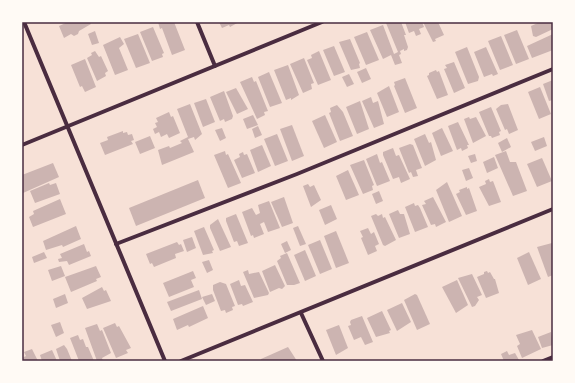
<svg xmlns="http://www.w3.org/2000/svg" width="575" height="383" font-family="Commissioner,sans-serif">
	<rect width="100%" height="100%" fill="#f7e1d7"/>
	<g fill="#ccb4b1">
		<path d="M68,22H90L91,24L79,31L78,34L74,36L71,34L64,38L59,26Z"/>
		<path d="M158,22H174L185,50L172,55L162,28L160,29Z"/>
		<path d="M219,22H239L230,27L229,25L222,28Z"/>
		<path d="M388,22H401L406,35H404L408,47L407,50L404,51V49L400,51L401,54L399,55L402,63L395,65L391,55L383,59L370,30L383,25L394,54L398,52L386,23Z"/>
		<path d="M405,22H422L424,27L419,29L421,34L416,36L414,31L409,33Z"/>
		<path d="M423,22H438L444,35L435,39L436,41L433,42Z"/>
		<path d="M540,22H553V29L536,37L533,36L531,26Z"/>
		<path d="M153,27L164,53L162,54L163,57L152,61L140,32Z"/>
		<path d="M517,30L529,59L516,64L504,35Z"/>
		<path d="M95,31L99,43L92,45L88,34Z"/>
		<path d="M367,32L379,60L366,65L354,37Z"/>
		<path d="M138,34L150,63L136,68L124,39Z"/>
		<path d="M553,34V50L532,58L527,46Z"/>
		<path d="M501,36L513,65L500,70L488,41Z"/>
		<path d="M120,37L124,44L119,48L128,70L115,75L103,45Z"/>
		<path d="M350,39L360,63L359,64L360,68L351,70L339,42Z"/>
		<path d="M334,46L345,72L334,76L323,50Z"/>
		<path d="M467,47L479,77L478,81L468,84L455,52Z"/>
		<path d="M486,47L498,74L493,76L492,74L484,77L474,52Z"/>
		<path d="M95,51L99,57L101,56L108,71L105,73L106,76L97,81L87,58L92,55L91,53Z"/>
		<path d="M319,51L331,80L318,85L307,60L312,58L311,55Z"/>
		<path d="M304,58L314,83L311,84L312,89L303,93L290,64Z"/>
		<path d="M85,59L96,87L85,92L82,86L80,87L71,65Z"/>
		<path d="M454,62L465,88L454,93L444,69L447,68L445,65Z"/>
		<path d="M288,65L299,95L291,100V98L286,100L274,70Z"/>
		<path d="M366,68L371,79L362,83L357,72Z"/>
		<path d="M436,70L437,72L439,71L448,95L437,99L427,76L429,75V73Z"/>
		<path d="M269,72L282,103L270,107L258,77Z"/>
		<path d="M349,74L354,84L347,87L342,77Z"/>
		<path d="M252,77L254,82L256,81L268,111L264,112L265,115L257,119L240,82Z"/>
		<path d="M405,78L417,108L405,113L394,86L395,85L394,82Z"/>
		<path d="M553,80V100L549,101L543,84Z"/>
		<path d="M389,86L399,112L387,117L377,93Z"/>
		<path d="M540,87L551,114L539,119L528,92Z"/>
		<path d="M236,88L248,109L237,114L226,92Z"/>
		<path d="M224,91L233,116L232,119L225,122L224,119L220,121L210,97Z"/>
		<path d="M371,97L373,103L378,101L384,124L374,128L362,101Z"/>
		<path d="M206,99L215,122L203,127L194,103Z"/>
		<path d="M360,101L369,129L357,134L346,107Z"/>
		<path d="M190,104L202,134L195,140L194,137L188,139L194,152L162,165L158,150L169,146L170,148L182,143L180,141L188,137L177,109Z"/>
		<path d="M508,104L518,130L509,134L507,129L505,130L496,109L501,105Z"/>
		<path d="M337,105L343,112L353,136L340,141L329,113L331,112L330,108Z"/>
		<path d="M491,107L501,131L499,132L500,135L492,138L491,136H489L479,112Z"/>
		<path d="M169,112L171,117L173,116L180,133L169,138L167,134L161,137L159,132L155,134L153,129L157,127L155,123L158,122L156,118Z"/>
		<path d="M253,115L258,125L247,129L243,119Z"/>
		<path d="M325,115L337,142L324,148L312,121Z"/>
		<path d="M469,117L470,119L476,117L486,136L473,143L464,119Z"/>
		<path d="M458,122L469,145H467L468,148L462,151L461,148L457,150L448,126Z"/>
		<path d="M292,125L304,156L292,161L280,129Z"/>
		<path d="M258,126L262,135L255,138L252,129Z"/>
		<path d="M222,128L226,138L220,141L215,130Z"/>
		<path d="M442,128L453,151L441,156L432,133Z"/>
		<path d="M123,131V133L127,132L128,135L132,134L134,140L131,141L133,144L105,155L100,143L108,140L107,137Z"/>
		<path d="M277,134L288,161L275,166L264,139Z"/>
		<path d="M425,134L429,143L431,142L436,160L425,166L414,139Z"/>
		<path d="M150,136L155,148L140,154L135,142Z"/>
		<path d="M544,137L547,146L535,151L531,142Z"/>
		<path d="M507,138L511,147L502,152L498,143Z"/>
		<path d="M410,144L413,145L422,168L416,170L418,176L413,177L411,172L409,173L399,148Z"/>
		<path d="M262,145L271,166L258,172L250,150Z"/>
		<path d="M393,148L396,156L399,155L410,179L401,183L399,177L393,179L383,155V152Z"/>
		<path d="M225,151L226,155L228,154L241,183L228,188L214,155Z"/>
		<path d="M506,151L510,162H516L527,191L513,196L495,155Z"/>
		<path d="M243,152L244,155L247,154L255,173L242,178L234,160L240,157L239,154Z"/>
		<path d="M377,154L380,163L382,162L390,181L377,186L366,159Z"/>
		<path d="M475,154L477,161L471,163L468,156Z"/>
		<path d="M494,157L498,168L487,173L483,162Z"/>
		<path d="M542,158L552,181L537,187L527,164Z"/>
		<path d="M364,160L374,185L372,186L373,190L363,194L350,165Z"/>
		<path d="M53,163L59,177L23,193L22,175Z"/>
		<path d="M469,168L473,178L466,181L462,170Z"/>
		<path d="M348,170L359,195L346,200L336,176Z"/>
		<path d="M489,179L490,182L493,181L501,202L489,206L479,187L486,184L485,181Z"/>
		<path d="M198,180L205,198L136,226L129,208Z"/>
		<path d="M447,182L462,216L449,222L436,190Z"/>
		<path d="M49,183L50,185L56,183L60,194L35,203L30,191Z"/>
		<path d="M308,184L310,187L314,185L321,200L311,207L303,186Z"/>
		<path d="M467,187V189L469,188L477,211L466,215L456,194L460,192L459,190Z"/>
		<path d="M379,191L383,201L376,204L372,194Z"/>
		<path d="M284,197L293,223L282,227L271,202Z"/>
		<path d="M433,197L446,222L436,227L435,224L431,225L422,205L426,204L424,201Z"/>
		<path d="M60,199L66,214L33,227L29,217L34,214L33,211Z"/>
		<path d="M269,201L280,228L268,232L264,222L260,224L264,234L254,238L253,235L251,236L242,212L252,208L256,215L260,213L258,205Z"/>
		<path d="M414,203L415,206L418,205L420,208L428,227L415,232L405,207Z"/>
		<path d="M331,205L337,219L325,225L319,210Z"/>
		<path d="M398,210L400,214H404L410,234L399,238L389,214Z"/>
		<path d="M236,214L248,243L239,246L237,241L234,242L226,221V218Z"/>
		<path d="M376,214L378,216L382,214L383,218L385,217L396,240L385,246L383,245L371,216Z"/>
		<path d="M218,219L231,247L220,251L210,228V225Z"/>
		<path d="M76,226L81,239L63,247L62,245L46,250L43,241Z"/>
		<path d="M298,226L306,244L300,246L293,228Z"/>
		<path d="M204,227L214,250L212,251L213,253L203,255L194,231Z"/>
		<path d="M368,228L371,234L374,232L379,244L375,246L377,251L368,255L361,238L363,237L360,231Z"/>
		<path d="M336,231L349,263L336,268L324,236Z"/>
		<path d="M192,237L196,248L187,252L183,240Z"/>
		<path d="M320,240L332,269L320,274L308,245Z"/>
		<path d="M287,241L291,250L285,253L281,244Z"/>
		<path d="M177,242L179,245L181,244L184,251L175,254L176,258L154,267L152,263L150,264L146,254Z"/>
		<path d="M552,243L553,275L548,277L537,247Z"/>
		<path d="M84,244L87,252L89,251L91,256L69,265L67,261L59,262L58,259L62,258L60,254Z"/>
		<path d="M305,250L316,276L305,281L294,255Z"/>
		<path d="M44,252L47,258L34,263L32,257Z"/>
		<path d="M529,252L541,279L528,285L517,258Z"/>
		<path d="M287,253L300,283L294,285H287L277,261L281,258L280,256Z"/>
		<path d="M209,260L213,270L207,273L202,262Z"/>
		<path d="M275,265L285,286L282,289L279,288L270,292L262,271Z"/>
		<path d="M61,266L65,276L52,281L48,270Z"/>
		<path d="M96,266L101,277L96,279L97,281L71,292L65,277Z"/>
		<path d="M248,270L249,274L259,272L269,293L268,295L254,298L243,272Z"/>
		<path d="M193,271L196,278L191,280L194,287L169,297L163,283Z"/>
		<path d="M487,271L488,273L490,272L494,279H495L499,293L486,298L477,277L484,274V272Z"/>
		<path d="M472,274L482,295L477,297L479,300L475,306L472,307L458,278Z"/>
		<path d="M239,280L241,286L245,285L253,302L243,306L242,304L238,305L230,284Z"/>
		<path d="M457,280L468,305L456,313L442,287Z"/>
		<path d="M220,282L226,284L235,306L232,307L233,310L226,313L225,310L221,311L213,290V285Z"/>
		<path d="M102,287L104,291L106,290L111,301L87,309L82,298Z"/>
		<path d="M199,290L202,299L171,311L167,302Z"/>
		<path d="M65,294L68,303L56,308L53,299Z"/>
		<path d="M212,294L215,301L206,305L202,297Z"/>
		<path d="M415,294L417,295L430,324L417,330L404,300Z"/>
		<path d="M402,303L411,322L397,331L387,310Z"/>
		<path d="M203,306L208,318L189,327L188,325L177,330L173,319Z"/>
		<path d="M382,311L391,330L389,331L390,333L376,337L367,318Z"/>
		<path d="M362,316L373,342L365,345L361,337L354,340L348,326L351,325L350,322L351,320Z"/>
		<path d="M60,322L64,333L56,337L51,325Z"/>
		<path d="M115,323L117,327L119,326L131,348L126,350L128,353L116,358L103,328Z"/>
		<path d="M97,324L100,331L102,330L111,353L102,358L103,361H97L85,328Z"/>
		<path d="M339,325L348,348L336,355L326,330Z"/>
		<path d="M532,330L541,349L522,358L517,346L520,344L516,335Z"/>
		<path d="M551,332L553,345L542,348L538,337Z"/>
		<path d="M78,335L80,340L83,339L86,347H88L94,361H79L70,338Z"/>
		<path d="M64,345L67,349L72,361H60L56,349Z"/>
		<path d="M288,347L297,361H261V359Z"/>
		<path d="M32,349L38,361H22V358L26,356L24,352Z"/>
		<path d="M52,350L57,361H42L40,355Z"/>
		<path d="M507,351L509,355L515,353L519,360L504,361L501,354Z"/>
	</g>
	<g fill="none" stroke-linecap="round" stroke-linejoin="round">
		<g stroke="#4a2c40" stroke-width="4">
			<path d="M24,22L165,361"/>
			<path d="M197,22L215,66"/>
			<path d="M22,145L322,22"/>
			<path d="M116,244L297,174L553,69"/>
			<path d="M301,313L323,361"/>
			<path d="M181,361L553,209"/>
			<path d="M543,361L553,357"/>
		</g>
	</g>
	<rect width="575" height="383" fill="none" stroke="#fffaf5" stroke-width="46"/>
	<rect x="23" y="23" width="529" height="337" fill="none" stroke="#4a2c40" stroke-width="1.5"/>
</svg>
